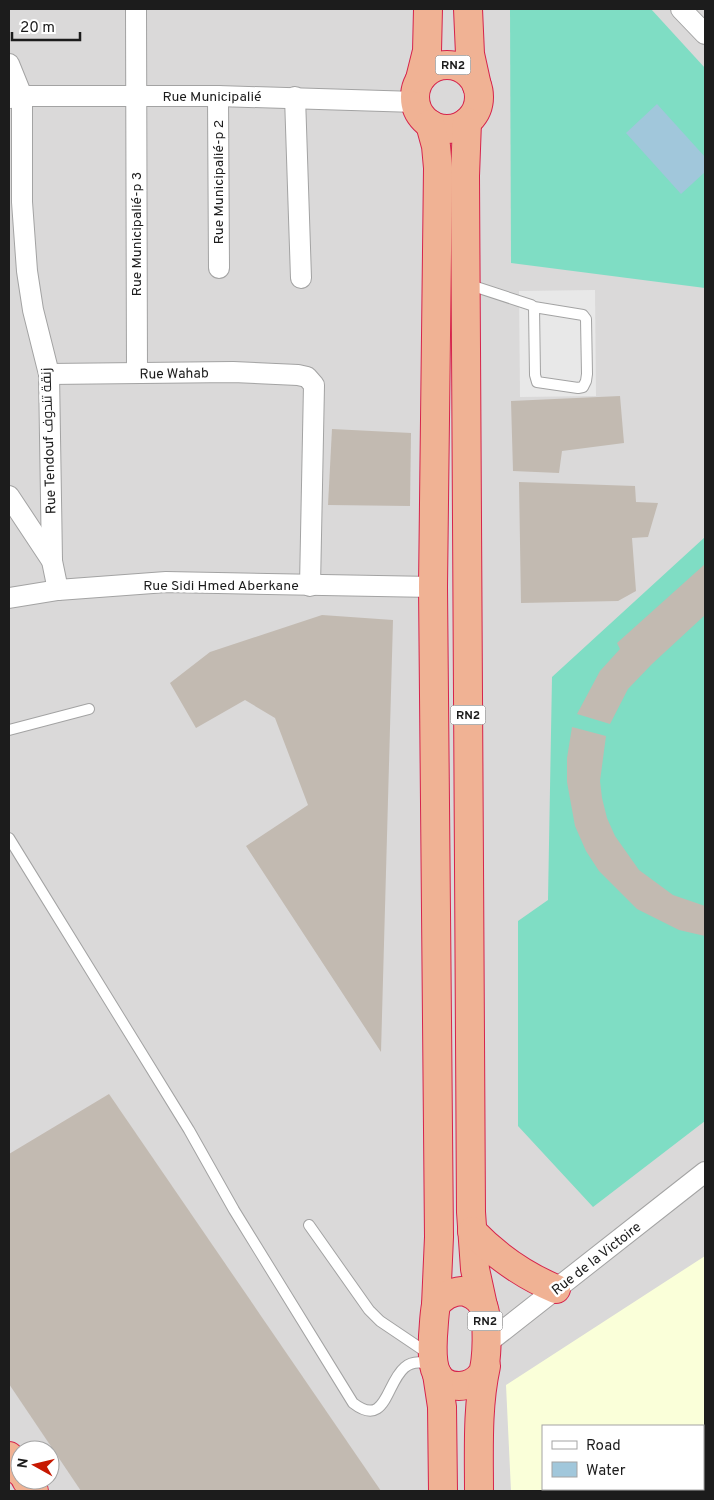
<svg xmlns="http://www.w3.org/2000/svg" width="714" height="1500" font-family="Overpass,Cairo,sans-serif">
	<rect width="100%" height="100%" fill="#edebe1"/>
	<path fill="#dad9d9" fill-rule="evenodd" d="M9,9H705V1491H9ZM543,1426H703V1489H543ZM20,1450H50V1480H20Z"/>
	<path fill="#faffd9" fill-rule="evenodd" d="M705,1256V1491H511L506,1385ZM543,1426H703V1489H543Z"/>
	<g fill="#7fddc4">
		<path d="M510,9H651L705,68V288L511,263Z"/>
		<path d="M705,537V1121L593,1207L518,1126V921L548,900L552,677Z"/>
	</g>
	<path fill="#e8e8e8" d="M595,290L596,396L520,397L519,291Z"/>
	<path fill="#a1c7db" d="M657,104L705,157V172L681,194L626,133Z"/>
	<g fill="#c2bab1">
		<path d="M620,396L624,443L562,451L559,473L513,471L511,401Z"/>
		<path d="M332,429L411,433L410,506L328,505Z"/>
		<path d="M519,482L635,486L636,502L658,503L648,537L632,538L636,591L618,601L521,603Z"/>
		<path d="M705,564V615L652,664L628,689L610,724L577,714L600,671L620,649L617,643Z"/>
		<path d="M322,615L393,620L381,1052L246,846L308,805L275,718L245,700L196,728L170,683L210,652Z"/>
		<path d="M572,727L606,736L600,781L602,798L607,818L615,836L639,870L673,895L705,906V936L679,930L637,909L599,871L586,851L575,826L567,782V758Z"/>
		<path d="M109,1094L381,1491H81L9,1384V1154Z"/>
	</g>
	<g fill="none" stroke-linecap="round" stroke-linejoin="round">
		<defs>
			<g id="service">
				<path d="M467,284L531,305L534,307L583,315L586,319L587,374L586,381L583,387L578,388L537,382L535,375L534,307"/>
				<path d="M9,730L89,709"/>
				<path d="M9,838L189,1130L234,1210L353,1403C397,1437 382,1346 431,1365"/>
				<path d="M309,1225L369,1310L380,1321L429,1354"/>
			</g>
			<g id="minor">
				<path d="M136,9L137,373"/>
				<path d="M681,9L705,34"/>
				<path d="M9,64L22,96V202L27,271L33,310L49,374L52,561"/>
				<path d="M218,96L219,268"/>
				<path d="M295,97L301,278"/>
				<path d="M9,98L22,96H218L416,102"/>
				<path d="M49,374L233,372L298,375L307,377L314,385L310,586"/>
				<path d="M9,496L52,561L58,590"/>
				<path d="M9,598L58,590L166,582L433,587"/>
				<path d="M486,1344L705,1172"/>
			</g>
			<g id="trunk">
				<path d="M468,9L470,54L477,86"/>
				<circle cx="447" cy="97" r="32"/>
				<path d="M420,79L427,51L428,9"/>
				<path d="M467,122L465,176L471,1212L475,1269L483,1306"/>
				<path d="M430,124L436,146L438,168L433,587L439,1237L436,1305"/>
				<path d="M472,1231C497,1257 523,1275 556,1289"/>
				<path d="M462,1291C470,1293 479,1297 483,1306C488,1315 488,1365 482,1374C477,1381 468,1386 459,1386C430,1386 432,1356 433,1336C434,1325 434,1315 436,1305C443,1296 450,1292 462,1291Z"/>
				<path d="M437,1374L442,1407L443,1491"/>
				<path d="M9,1456L20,1472"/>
				<path d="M26,1480L34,1491"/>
				<path d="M479,1491C479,1449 477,1407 486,1366"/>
			</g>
		</defs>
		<use href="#service" stroke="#a3a3a3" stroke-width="12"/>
		<use href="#minor" stroke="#a3a3a3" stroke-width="22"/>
		<use href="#trunk" stroke="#d6244c" stroke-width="30"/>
		<use href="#service" stroke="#fff" stroke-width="10"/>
		<use href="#minor" stroke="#fff" stroke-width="20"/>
		<use href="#trunk" stroke="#f0b294" stroke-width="28"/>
	</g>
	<g text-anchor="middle" stroke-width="5" stroke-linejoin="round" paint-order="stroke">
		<g fill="#fff" stroke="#606060" stroke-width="1">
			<rect x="435.5" y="55.5" width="35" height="19" rx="4"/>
			<rect x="450.5" y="705.5" width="35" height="19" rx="4"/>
			<rect x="467.5" y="1311.5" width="35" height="19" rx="4"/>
		</g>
		<g font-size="12" font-weight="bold" fill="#1c1c1c">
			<text x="453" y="69">RN2</text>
			<text x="468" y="719">RN2</text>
			<text x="485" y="1325">RN2</text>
		</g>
		<g font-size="14" fill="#1c1c1c" stroke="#fff">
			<text x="212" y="101">Rue Municipalié</text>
			<text transform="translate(218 182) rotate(-90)" y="5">Rue Municipalié-p 2</text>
			<text transform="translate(136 234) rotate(-90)" y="5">Rue Municipalié-p 3</text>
			<text transform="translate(174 373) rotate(-1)" y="5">Rue Wahab</text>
			<text transform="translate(48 441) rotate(-92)" y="5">Rue Tendouf زنقة تندوف</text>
			<text x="221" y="590">Rue Sidi Hmed Aberkane</text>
			<text transform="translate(596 1258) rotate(-38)" y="5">Rue de la Victoire</text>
		</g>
	</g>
	<rect width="714" height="1500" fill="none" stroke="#1c1c1c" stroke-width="20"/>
	<rect x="542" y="1425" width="162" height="65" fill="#ffffff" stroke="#a4a4a4"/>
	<rect x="552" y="1441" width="25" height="8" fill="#ffffff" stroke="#a4a4a4"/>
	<text x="586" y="1450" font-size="15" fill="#1c1c1c">Road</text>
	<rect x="552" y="1462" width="25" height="15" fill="#a1c7db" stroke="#a4a4a4"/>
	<text x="586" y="1475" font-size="15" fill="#1c1c1c">Water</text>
	<g transform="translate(35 1465) rotate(278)"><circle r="24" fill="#ffffff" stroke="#a4a4a4"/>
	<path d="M0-4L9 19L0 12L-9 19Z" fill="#c71801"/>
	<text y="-8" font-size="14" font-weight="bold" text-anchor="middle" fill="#1c1c1c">N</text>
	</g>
	<path d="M12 32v8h68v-8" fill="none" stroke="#1c1c1c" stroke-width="2.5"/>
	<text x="20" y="32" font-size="15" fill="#1c1c1c" stroke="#ffffff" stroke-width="4" paint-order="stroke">20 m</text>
</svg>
